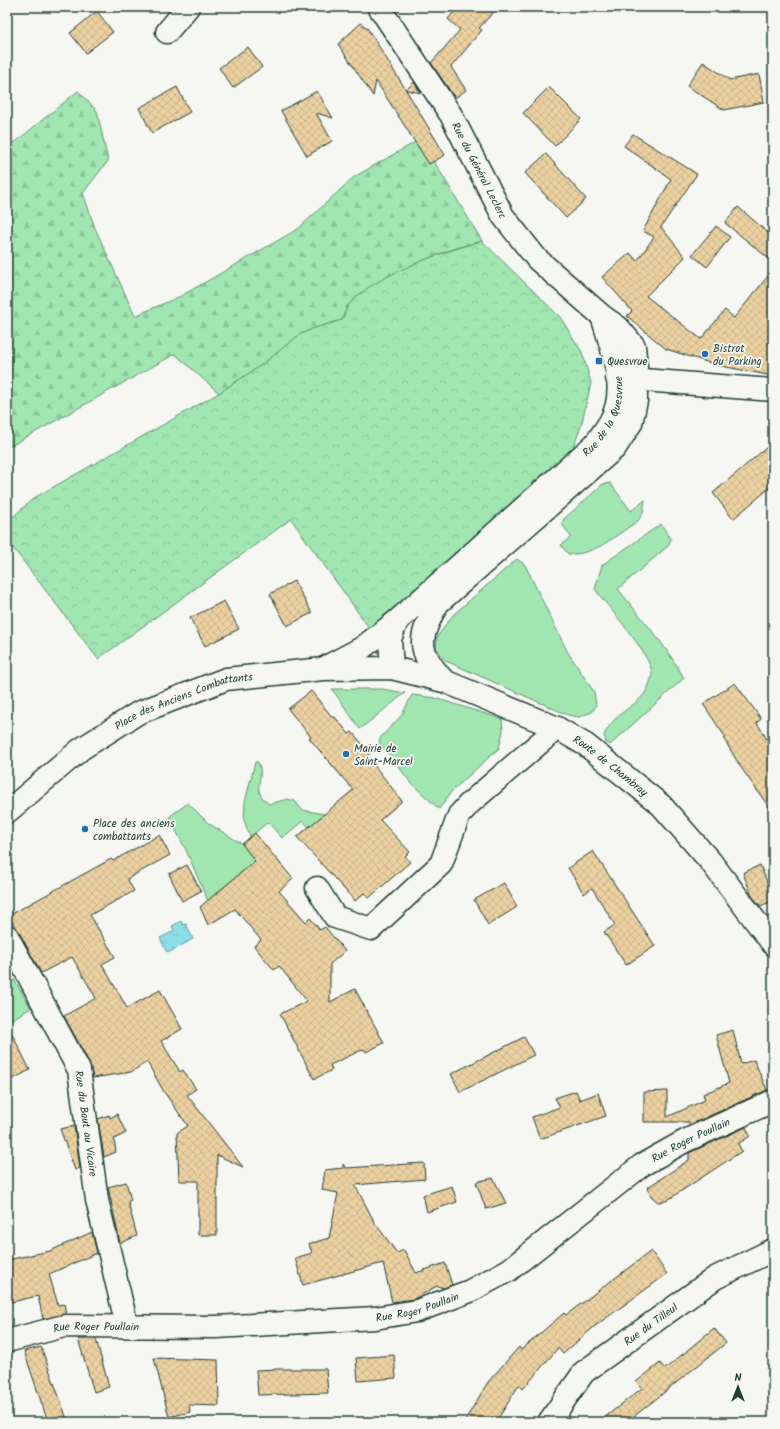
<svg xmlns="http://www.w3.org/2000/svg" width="780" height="1429" font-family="Kalam,sans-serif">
	<defs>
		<pattern id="forest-firs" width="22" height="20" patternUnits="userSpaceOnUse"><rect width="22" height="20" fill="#a1e6b1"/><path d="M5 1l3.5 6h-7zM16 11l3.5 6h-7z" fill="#8ac699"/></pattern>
		<pattern id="park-crowns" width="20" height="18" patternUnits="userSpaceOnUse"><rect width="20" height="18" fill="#a1e6b1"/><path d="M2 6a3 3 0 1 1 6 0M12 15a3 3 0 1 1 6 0" fill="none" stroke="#8ac699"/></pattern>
		<pattern id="water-ripples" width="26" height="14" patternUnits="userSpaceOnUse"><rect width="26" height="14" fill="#8ddee7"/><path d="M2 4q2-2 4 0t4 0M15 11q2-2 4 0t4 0" fill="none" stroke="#79bfc7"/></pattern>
		<pattern id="building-cross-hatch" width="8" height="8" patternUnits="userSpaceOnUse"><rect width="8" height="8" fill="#ecd1a1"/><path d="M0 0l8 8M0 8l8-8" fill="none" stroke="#cab48b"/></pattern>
	</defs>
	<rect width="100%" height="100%" fill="#f6f6f2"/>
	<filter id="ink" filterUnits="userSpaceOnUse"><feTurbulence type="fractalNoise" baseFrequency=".025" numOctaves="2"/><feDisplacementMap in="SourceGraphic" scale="8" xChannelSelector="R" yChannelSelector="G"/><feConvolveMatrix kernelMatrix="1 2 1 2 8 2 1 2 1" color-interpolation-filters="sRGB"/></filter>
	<g filter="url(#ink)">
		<g fill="#a1e6b1" stroke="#609272">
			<path d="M610,483L631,511L645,500L643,513L638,521C617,534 595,556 568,554L561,545L571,537L562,524L564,519L603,484Z"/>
			<path d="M661,524L671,539L668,546L618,589C641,618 666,645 684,678L610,745L606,742L604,735C616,711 632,710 645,693C648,688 652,679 652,673C650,653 608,607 595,589L602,565Z"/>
			<path d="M517,559L525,565L567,651L594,692L596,705L592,712L579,717L568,715L446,661L436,648L437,637L453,615Z"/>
			<path d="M332,689H382L405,693L360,729Z"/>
			<path d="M412,695L435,698L502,719L503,731L499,748L451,792L439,809L412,784L379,742L381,737L402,715Z"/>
			<path d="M255,762H258C266,779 249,789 269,804L288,799L295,801L302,810L324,814L309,827L303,821L282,838L268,822L250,837L244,820L245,802Z"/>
			<path d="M188,803L208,823L242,844L255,861L208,901L185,848L169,817Z"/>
			<path d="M12,976L31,1008L7,1022V979Z"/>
		</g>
		<path fill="url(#forest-firs)" stroke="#609272" d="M78,91L97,111L108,161L83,193L95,228L135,316L181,296L298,229L354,177L419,140L438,168L482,241L452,249L410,266L347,306L342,320L312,329L299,335L263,364L219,393L175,354L7,448V144L14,143Z"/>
		<path fill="url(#park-crowns)" stroke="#609272" d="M482,241L560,317L582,352L591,383L581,426L572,451L370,629L291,519L98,659L7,540V522L34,498L219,393L263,364L299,335L312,329L342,320C344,316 345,310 348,306C368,277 448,250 482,241Z"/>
		<path fill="url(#water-ripples)" stroke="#619e9f" d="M181,921L183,925L186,924L193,939L170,952L166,951L160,938L174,931L172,926Z"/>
		<g fill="url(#building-cross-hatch)" stroke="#1f3d34">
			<path d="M458,7H498L479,28L482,30L451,67L466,90L455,98L431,63L460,30L448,19Z"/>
			<path d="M97,11L113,32L86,53L70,33Z"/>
			<path d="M361,23L368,29L406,90L414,82L421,93L406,90L445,155L429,164L376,81L373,96L338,44Z"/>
			<path d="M248,47L262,67L233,88L219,68Z"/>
			<path d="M703,62L730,80L759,74L764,102L724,110L687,86Z"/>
			<path d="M177,87L190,112L152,133L139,108Z"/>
			<path d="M549,87L581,119L555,146L523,113Z"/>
			<path d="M317,91L333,118L316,113L332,141L307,156L281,111Z"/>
			<path d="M633,134L697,174L661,227L685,257L646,296L701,339L725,310L734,318L773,270V376L716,365L666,349L627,316L632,311L602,277L630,253L637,261L654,237L643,231L671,179L624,146Z"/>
			<path d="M546,154L586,199L566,218L525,173Z"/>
			<path d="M738,207L773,237V262L725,223Z"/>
			<path d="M716,226L730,237L707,267L692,255Z"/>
			<path d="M773,442V485L733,519L713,493Z"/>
			<path d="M294,581L312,613L287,626L270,594Z"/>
			<path d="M224,601L239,629L205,646L190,618Z"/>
			<path d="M735,683L759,716L761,719L757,723L773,749V813L740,766L724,739L726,738L703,704Z"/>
			<path d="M311,691L333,718L335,717L349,734L352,732L370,753L367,756L402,801L380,820L410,852L405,856L410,862L369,898L364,893L355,901L297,837L353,790L309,738L311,737L288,709Z"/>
			<path d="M255,833L293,879L279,891L306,922L310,918L320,930L325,927L345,951L330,964V1002L355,989L384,1043L366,1052L364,1049L330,1065L332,1070L314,1079L280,1014L307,1001L279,966L274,970L254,946L261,940L235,909L208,925L200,907L255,861L242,844Z"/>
			<path d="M159,835L170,855L127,879L134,891L90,915L115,957L102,964L127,1008L160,990L182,1029L161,1041L180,1072L183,1070L196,1089L187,1095L243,1167L217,1155V1235H198V1181H179L177,1133L188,1126L164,1092L147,1062L131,1072L93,1078L90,1064L64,1016L96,998L72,957L41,973L18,930L8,916L111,859L113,861Z"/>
			<path d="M593,851L655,946L626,965L604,932L615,925L592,888L584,894L568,868Z"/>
			<path d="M187,865L201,891L182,901L169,874Z"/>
			<path d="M760,865L773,896V901L760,906L752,896L743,873Z"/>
			<path d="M504,883L517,907L488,925L474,900Z"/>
			<path d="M7,1024L30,1070L7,1082Z"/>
			<path d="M733,1030L741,1064L754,1060L767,1090L689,1125V1122H644V1092L667,1091V1117L705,1100L703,1094L729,1083L716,1035Z"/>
			<path d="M524,1037L534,1055L460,1092L451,1074Z"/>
			<path d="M576,1091L580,1100L598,1093L606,1116L540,1139L532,1117L560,1107L555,1098Z"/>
			<path d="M117,1114L126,1133L114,1139L116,1152L104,1157L98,1119L109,1115L110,1118Z"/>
			<path d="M74,1126L80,1168L75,1170L60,1129Z"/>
			<path d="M746,1127L750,1136L738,1144L742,1151L666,1201L658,1202L651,1196L648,1187L689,1160V1153Z"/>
			<path d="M424,1163L425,1179L355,1185L375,1223L397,1253L404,1250L416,1273L445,1263L452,1285L444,1288L437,1286L414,1299L392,1302L383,1263L303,1285L295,1258L312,1253L309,1244L329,1238L338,1193L322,1190L325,1170L343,1168V1164L346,1168Z"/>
			<path d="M493,1178L506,1203L486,1209L476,1182Z"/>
			<path d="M126,1182L131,1200L128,1202L137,1236L120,1243L108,1187Z"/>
			<path d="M452,1186L457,1202L427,1212L423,1195Z"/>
			<path d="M92,1232L97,1253L49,1274L58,1305L64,1304L66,1314L43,1319L38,1296L7,1303V1260L50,1251Z"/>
			<path d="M651,1251L667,1274L595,1326L563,1354L558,1348L523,1389L519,1385L496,1422H464L488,1382L519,1347L521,1350L564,1313L566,1315Z"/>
			<path d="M714,1328L726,1343L627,1422H599L642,1388L636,1382L660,1363L665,1369Z"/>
			<path d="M78,1339H96L109,1387L94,1392Z"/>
			<path d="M41,1347L62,1405L68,1422H48L24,1351Z"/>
			<path d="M394,1355L396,1378L358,1381L356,1358Z"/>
			<path d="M154,1358L218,1360L219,1406L189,1405L190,1412L169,1417Z"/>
			<path d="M277,1369H326L328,1393L258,1395L256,1370Z"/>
		</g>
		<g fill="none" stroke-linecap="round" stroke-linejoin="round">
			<defs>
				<g id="street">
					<path d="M167,32L188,7"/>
					<path d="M617,378L773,390"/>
					<path d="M317,888L335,917L371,929L441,864L459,815L470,803L557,728"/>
					<path id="s1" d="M7,936L79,1070L97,1200L127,1326"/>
					<path id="s2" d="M7,1341L64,1326L216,1327L375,1318L417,1311L470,1291L509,1270L642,1165L685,1141L773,1101"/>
					<path id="s3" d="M549,1422L584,1372L715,1278L773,1250"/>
				</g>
				<g id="secondary">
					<path id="s4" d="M379,7L451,115L503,216L537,259L602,316L618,327L634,346L636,367V401L631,423L615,448L438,603C418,638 416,650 444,681"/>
					<path id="s5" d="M326,667L362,648L397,621L595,444C601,435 608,427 612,418C628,387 611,347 602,316"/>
					<path d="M392,668L390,639L397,621"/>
					<path id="s6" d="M7,812L81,749L138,713L226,679L323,669L392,668L444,681L557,728L586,745L661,805L711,862L773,944"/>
				</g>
			</defs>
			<use href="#street" stroke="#1f3d34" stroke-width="25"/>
			<use href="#secondary" stroke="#1f3d34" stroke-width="25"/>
			<use href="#street" stroke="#f6f6f2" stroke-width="22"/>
			<use href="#secondary" stroke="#f6f6f2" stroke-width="22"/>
		</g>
	</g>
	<g fill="#1f6fb2" stroke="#f6f6f2" stroke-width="1.5">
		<circle cx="705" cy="354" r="4"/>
		<rect x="595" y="357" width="8" height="8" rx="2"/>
		<circle cx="346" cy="754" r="4"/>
		<circle cx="85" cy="829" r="4"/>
	</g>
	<g text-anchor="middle" stroke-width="3.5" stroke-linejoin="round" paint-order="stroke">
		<g font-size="11" fill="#1f3d34" stroke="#f6f6f2">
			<text dy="4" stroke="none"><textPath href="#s4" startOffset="192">Rue du Général Leclerc</textPath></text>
			<text dy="4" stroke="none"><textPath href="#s5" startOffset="380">Rue de la Quesvrue</textPath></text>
			<text dy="4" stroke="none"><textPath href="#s6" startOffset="212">Place des Anciens Combattants</textPath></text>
			<text dy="4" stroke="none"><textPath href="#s6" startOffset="667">Route de Chambray</textPath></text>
			<text dy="4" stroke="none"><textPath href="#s1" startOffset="206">Rue du Bout au Vicaire</textPath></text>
			<text dy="4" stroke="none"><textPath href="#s2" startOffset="738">Rue Roger Poullain</textPath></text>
			<text dy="4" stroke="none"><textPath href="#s2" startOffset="414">Rue Roger Poullain</textPath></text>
			<text dy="4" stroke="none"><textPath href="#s3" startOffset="143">Rue du Tilleul</textPath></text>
			<text dy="4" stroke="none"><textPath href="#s2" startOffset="91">Rue Roger Poullain</textPath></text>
		</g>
		<g font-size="11" fill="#1f3d34" stroke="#f6f6f2" text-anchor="start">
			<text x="713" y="352">Bistrot<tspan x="713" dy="13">du Parking</tspan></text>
			<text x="607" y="365">Quesvrue</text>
			<text x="354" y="752">Mairie de<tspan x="354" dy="13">Saint-Marcel</tspan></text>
			<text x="93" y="827">Place des anciens<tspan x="93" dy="13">combattants</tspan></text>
		</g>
	</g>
	<rect width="780" height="1429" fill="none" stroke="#f6f6f2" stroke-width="24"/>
	<rect x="12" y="12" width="756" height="1405" fill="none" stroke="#1f3d34" stroke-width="1.5" filter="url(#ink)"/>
	<g transform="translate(738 1387)" stroke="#f6f6f2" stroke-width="3" paint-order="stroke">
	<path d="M0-3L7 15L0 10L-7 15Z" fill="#1f3d34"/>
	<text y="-6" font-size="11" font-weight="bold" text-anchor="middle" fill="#1f3d34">N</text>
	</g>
</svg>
